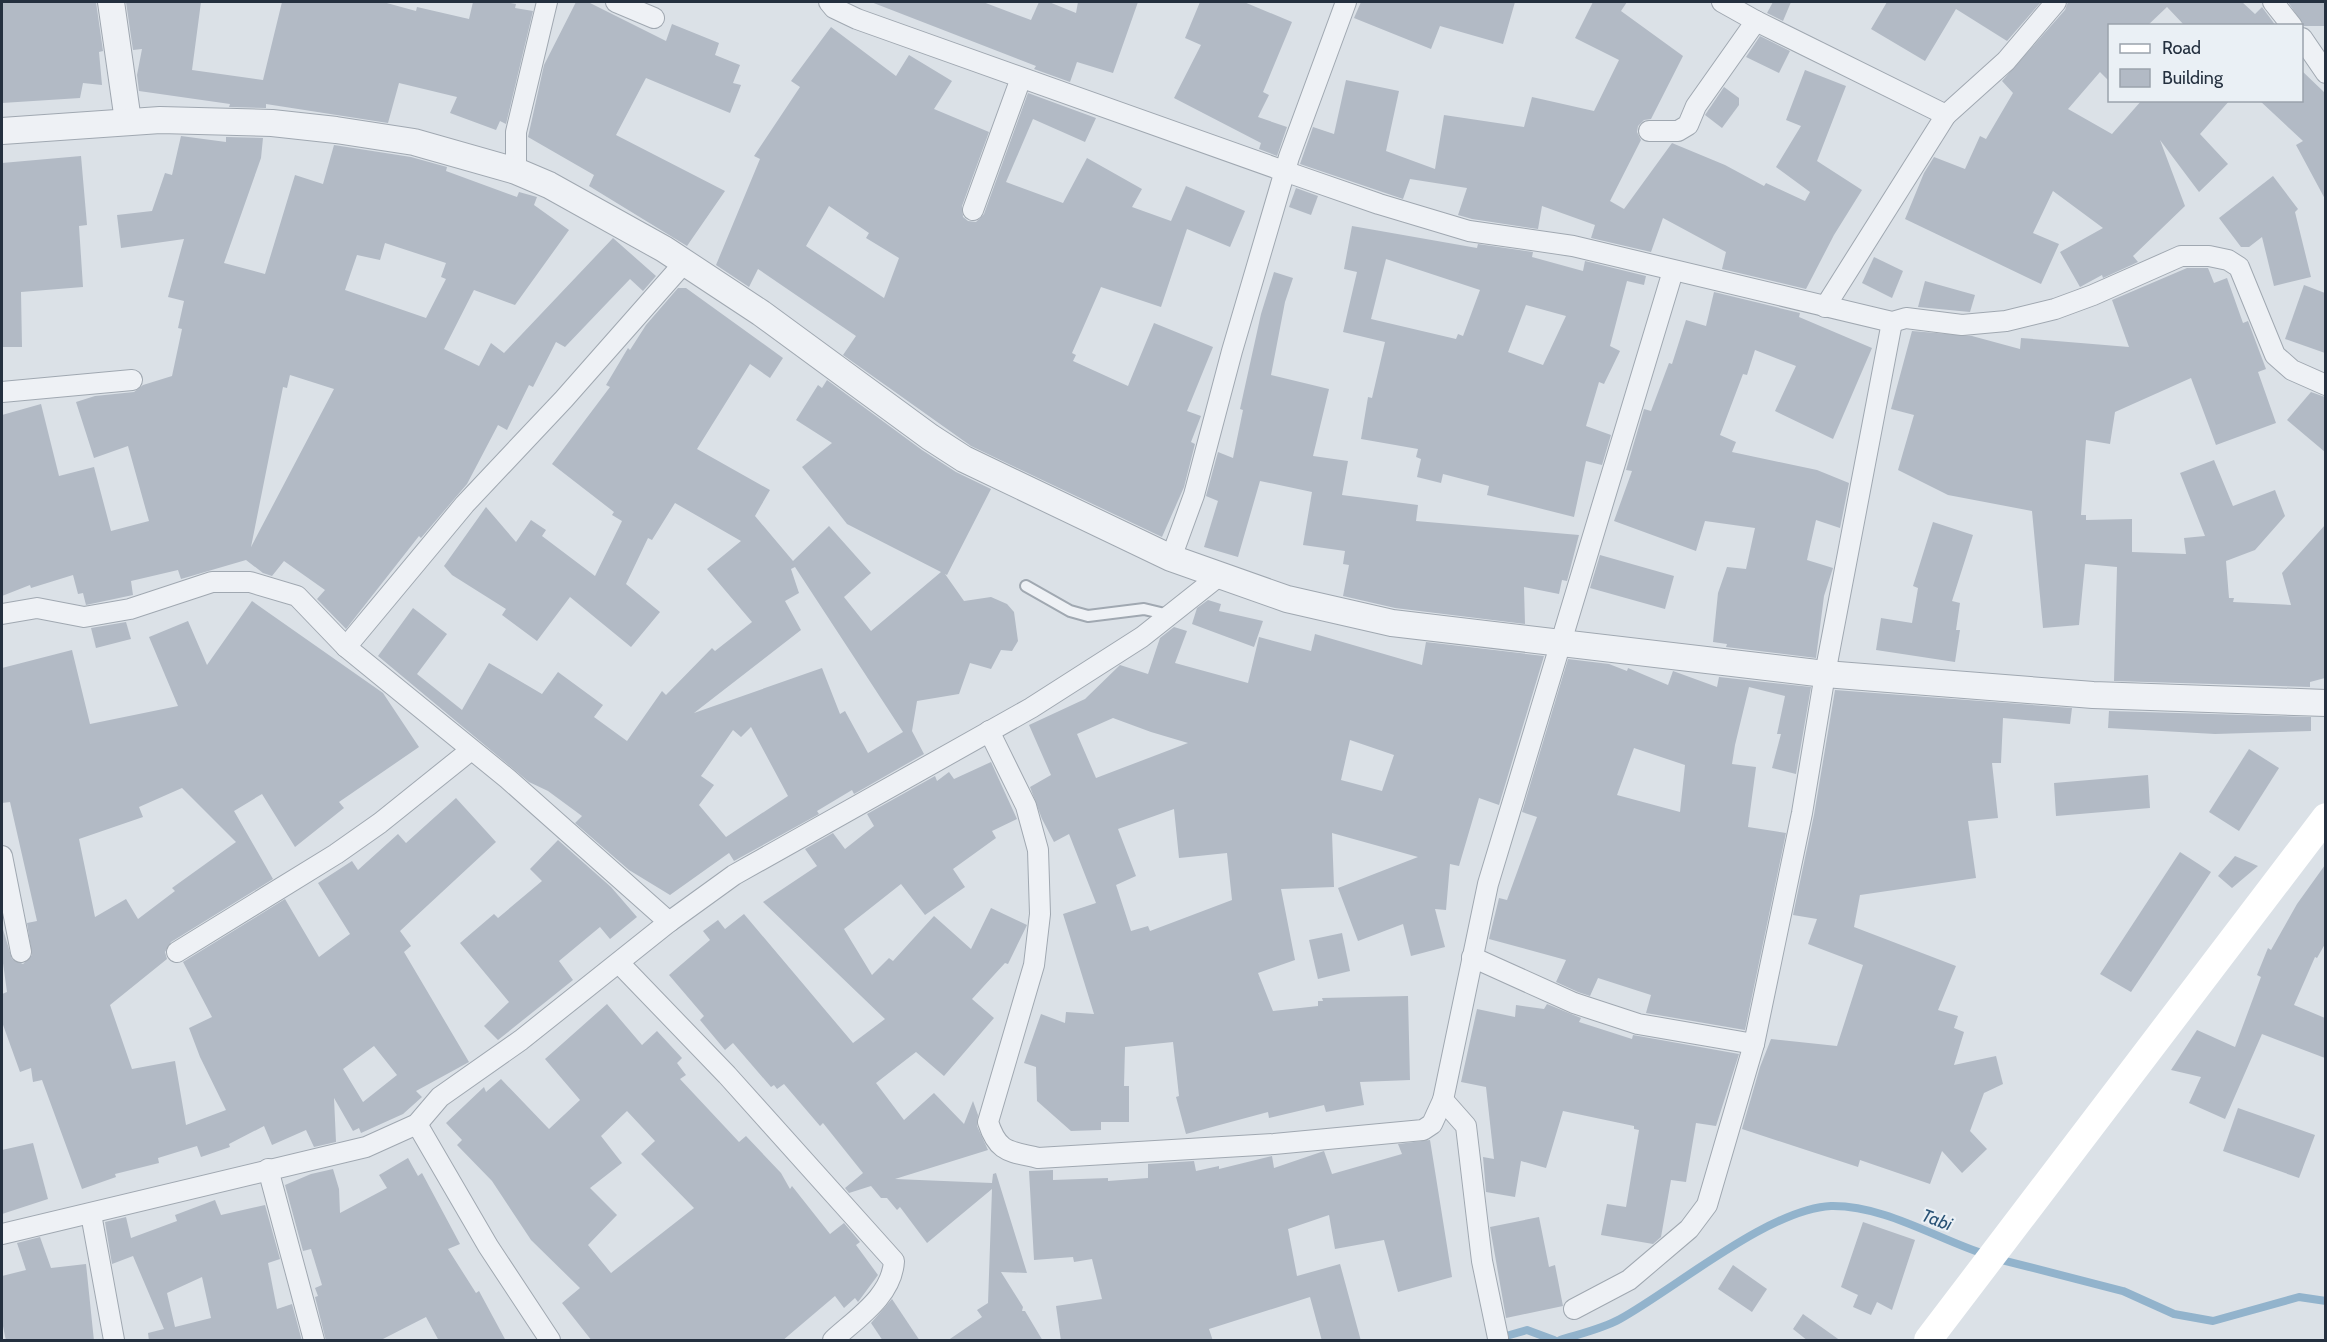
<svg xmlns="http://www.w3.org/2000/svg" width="2327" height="1342" font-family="Cabin,sans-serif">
	<rect width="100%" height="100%" fill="#dbe1e7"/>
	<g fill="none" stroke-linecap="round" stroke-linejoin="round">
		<g stroke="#92b3cc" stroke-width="8">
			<path d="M1998,1259L2123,1291L2174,1314L2213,1321L2299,1297L2326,1301"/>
			<path d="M1499,1338L1527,1330L1554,1340"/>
			<path d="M1560,1340C1579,1334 1602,1329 1620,1319C1676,1288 1769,1209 1831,1206C1884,1205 1937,1239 1987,1255"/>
		</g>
	</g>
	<g fill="#b2bac5" fill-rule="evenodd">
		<path d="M2,2H96L103,51L99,52L102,85L83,83L80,98L2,103Z"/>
		<path d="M126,2H201L192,70L263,80L282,2H383L416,11L417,7L469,19L473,2H505L516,4L515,8L533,11L506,124L500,121L496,130L450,113L457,97L399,83L388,123L266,104V108L229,107L230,104L139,91L137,75L142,49L133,50Z"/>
		<path d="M576,2H588L666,41L672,24L719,43L715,55L740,65L733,83L741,85L730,113L646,78L616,135L725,191L687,246L589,186L594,175L528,137L544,65Z"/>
		<path d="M871,2H983L1031,20L1039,2H1049L1076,13L1078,2H1138L1113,73L1077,62L1070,82L1034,69L1036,66Z"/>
		<path d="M1200,2H1244L1292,22L1263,92L1269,95L1258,117L1287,127L1277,156L1259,149L1261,143L1174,98L1201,45L1185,38Z"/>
		<path d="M1361,2H1515L1503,44L1440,26L1431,49L1354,18Z"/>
		<path d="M1593,2H1627L1621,11L1683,56L1651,119L1644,120L1638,126L1637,132L1641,140L1610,201L1624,209L1672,143L1725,165L1764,186L1766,183L1805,201L1810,192L1776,167L1801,126L1786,120L1805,70L1846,86L1817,161L1862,190L1834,235L1806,289L1722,269L1726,252L1663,218L1651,252L1591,238L1595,225L1542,206L1538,229L1472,219L1458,215L1467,188L1410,179L1403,199L1300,164L1313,127L1334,134L1346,80L1399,91L1386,151L1435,169L1444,115L1524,127L1532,97L1594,111L1619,60L1575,38Z"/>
		<path d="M1773,2H1791L1783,21L1767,13Z"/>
		<path d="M1887,2H2041L2007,41L1956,9L1925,61L1871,29Z"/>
		<path d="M2068,2H2242L2255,14L2262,7L2276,26H2185L2167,7L2147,26H2109V81L2100,72L2068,109L2112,134L2142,100H2230L2200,134L2228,164L2199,192L2160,140L2185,206L2133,256L2138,262L2103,278L2102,275L2080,287L2060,252L2103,228L2053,191L2033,233L2059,244L2041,284L1905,219L1924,173L1934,157L1965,169L1980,136L1986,139L2013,93L2002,81L2065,10Z"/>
		<path d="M2288,2H2325V26H2304Z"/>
		<path d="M831,27L896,76L909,55L952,81L934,109L989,132L962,206L963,217L968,221L976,222L984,214L1028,93L1096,118L1085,142L1033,119L1006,182L1063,203L1087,158L1142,189L1132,207L1171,221L1186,186L1245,211L1230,247L1187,229L1161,307L1101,287L1072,353L1076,355L1073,361L1128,386L1154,323L1213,347L1187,411L1201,416L1191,442L1195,444L1184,487L1162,537L971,446L843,355L856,336L758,269L749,287L716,265L760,159L754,156L800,87L791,81ZM829,206L869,233L866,238L899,258L884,298L806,246Z"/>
		<path d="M1760,36L1790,51L1779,73L1746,57Z"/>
		<path d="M2301,70L2325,93V199L2296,145L2303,141L2259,100H2301Z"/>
		<path d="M1724,87L1739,98V105L1722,128L1705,115Z"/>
		<path d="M181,136L226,142V137L263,138L261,158L224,263L265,274L295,175L323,184L334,145L411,157L447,167L446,171L517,197L519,192L537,197L534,205L569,230L515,305L474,290L444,349L479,366L491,343L504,353L613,238L656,276L643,291L630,279L565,347L556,342L533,387L529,385L507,430L498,425L467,484L421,538L419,536L346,629L317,599L325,590L284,561L272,576L263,573L246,560L181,579L178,570L131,581L133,595L86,605L83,593L78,594L73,575L31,588L30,585L2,596V415L41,404L59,476L94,467L111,531L149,521L128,446L94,458L76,402L95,396L134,392L143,385L172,376L182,329L178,328L184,301L168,297L184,239L121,248L117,215L152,211L165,173L172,175ZM385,243L446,263L441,277L446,279L426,318L345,290L357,255L380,260ZM290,375L334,389L251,547L283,387L287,388Z"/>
		<path d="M81,156L87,225L79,226L83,287L21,292L22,347H2V163Z"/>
		<path d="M2273,176L2298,209L2295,212L2311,277L2274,286L2262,237L2249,247H2241L2219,218Z"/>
		<path d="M1296,188L1318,196L1311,215L1289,207Z"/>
		<path d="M1352,226L1477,248L1478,244L1533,252L1532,257L1583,271L1585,261L1646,276L1644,285L1627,281L1610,346L1620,351L1604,384L1599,382L1586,426L1611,435L1602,465L1586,461L1574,517L1487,495L1489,486L1443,474L1441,483L1417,477L1421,459L1416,457L1418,449L1361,439L1368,397L1372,398L1385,342L1343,332L1357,272L1344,269ZM1386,259L1480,290L1463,336L1458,334L1456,339L1371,319ZM1526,305L1566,316L1543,365L1508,352Z"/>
		<path d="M1874,257L1903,271L1892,298L1862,283Z"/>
		<path d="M2187,268H2208L2214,283L2227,278L2243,323L2248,321L2266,369L2258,372L2276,423L2216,445L2191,378L2115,412L2110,444L2086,440L2081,515H2086V520L2132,519V552L2186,554L2184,538L2205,536L2180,473L2214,460L2233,506L2275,490L2285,516L2255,550L2226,561L2229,598H2234L2233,602L2291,605L2282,573L2325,525V678L2310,682V687L2114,681L2117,567L2085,564L2079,625L2043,628L2032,511L1948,495L1898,470L1914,415L1891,409L1912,331L1972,336L2020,349L2021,338L2129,347L2112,300Z"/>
		<path d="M1274,272L1293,278L1285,302L1271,375L1329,389L1313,456L1348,461L1342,495L1418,505L1416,521L1579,535L1567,581L1562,580L1559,594L1524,587L1525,624L1395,608L1343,596L1349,565L1343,564L1345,551L1303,545L1312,492L1260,481L1238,557L1204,547L1218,501L1206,496L1218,452L1233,458L1243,410L1240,409L1261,314Z"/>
		<path d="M1925,281L1975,295L1970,312L1918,307Z"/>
		<path d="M2304,285L2325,293V353L2285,339Z"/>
		<path d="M678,288H686L783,358L770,378L750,364L697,449L770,490L755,516L793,561L829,526L871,573L844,597L871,631L941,572L847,524L802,467L832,443L796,420L818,385L822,388L827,380L922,450L956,472L991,489L947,575L945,574L964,601L991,597L1007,604L1014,612L1018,641L1012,651L1001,650L991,669L970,663L959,694L917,701L912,731L924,754L854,794L852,790L817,811L819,814L734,861L729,853L670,895L629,870L575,823L582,816L548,791L529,782L378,656L413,608L447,634L417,674L462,710L489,663L542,694L558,672L603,705L594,717L627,741L662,691L666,695L712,648L715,651L752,622L707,569L741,541L675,503L652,540L648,538L626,584L660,612L631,647L570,597L537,641L502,615L506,609L452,575L444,566L486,507L516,542L531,520L546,530L542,536L595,576L622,521L612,515L614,512L552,464L610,387L606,385L628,348L630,350L646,325ZM795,567L903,732L868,753L845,711L840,714L822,668L694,713L801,630L785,601L799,593L791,569ZM751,727L788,796L726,837L699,805L714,785L701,776L733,730L741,737Z"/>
		<path d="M1714,292L1800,313L1799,317L1872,348L1833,439L1775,411L1796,366L1755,350L1747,375L1743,374L1720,435L1736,442L1732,452L1817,470L1849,483L1840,528L1816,520L1807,560L1833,568L1824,596L1816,658L1726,647L1727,644L1713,642L1718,593L1727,567L1746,569L1755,528L1705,521L1696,551L1614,521L1632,471L1626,470L1644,409L1651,411L1669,363L1672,364L1686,320L1706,326Z"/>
		<path d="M2311,392L2325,397V452L2287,420Z"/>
		<path d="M1933,522L1973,535L1952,601L1960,603L1956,630H1960L1955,662L1876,650L1881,618L1912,623L1918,588L1913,586Z"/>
		<path d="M1600,555L1674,576L1665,609L1590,588Z"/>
		<path d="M1208,600L1221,604L1219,611L1263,621L1254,647L1192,624L1197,608Z"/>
		<path d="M252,601L383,693L419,747L339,802L344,808L295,847L262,794L234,811L273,879L171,942L165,952L167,959L110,1005L132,1069L175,1061L186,1125L226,1110L200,1057L189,1028L212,1017L183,962L285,899L319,957L350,934L318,883L352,861L358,870L398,834L406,843L456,798L496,842L400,931L411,946L404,952L469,1062L416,1091L422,1097L403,1114L361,1133L359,1128L353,1131L334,1098L336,1142L314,1147L306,1130L272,1145L264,1126L229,1144L230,1147L201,1157L197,1146L158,1158L159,1163L115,1174L116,1177L82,1189L42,1080L33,1082L31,1068L20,1072L2,1022V994L7,992L2,956V926L12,959L23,964L32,955L27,923L37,921L10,802L2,803V668L72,650L90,724L178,706L149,637L188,621L207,665ZM182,788L236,842L172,888L175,891L138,919L126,899L95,917L79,839L143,817L139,807ZM374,1046L397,1075L363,1102L343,1069Z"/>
		<path d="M126,622L131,639L96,648L91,628Z"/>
		<path d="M1174,627L1187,631L1175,663L1248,683L1259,637L1311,651L1315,634L1422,665L1426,642L1544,656L1499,805L1479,798L1459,866L1450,864L1446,910L1435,909L1445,947L1411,956L1403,924L1358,941L1338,888L1418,857L1332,833L1334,887L1281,889L1295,960L1258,973L1273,1011L1318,1006V1001H1323L1322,998L1408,996L1410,1080L1360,1082L1364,1105L1326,1112L1324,1105L1269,1118L1268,1112L1186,1134L1176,1097L1179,1096L1173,1042L1125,1047L1124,1086H1129V1122H1101V1130L1071,1131L1037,1101L1036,1067L1024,1063L1041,1014L1065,1023L1066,1012L1094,1014L1063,914L1096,903L1069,834L1054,842L1042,819L1030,787L1051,775L1029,725L1085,699L1120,665L1148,674L1160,638ZM1113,718L1151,732L1188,743L1096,778L1077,734ZM1350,740L1394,755L1382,791L1341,780ZM1174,809L1179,858L1227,853L1232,900L1150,931L1148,926L1131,931L1116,885L1136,876L1118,829Z"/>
		<path d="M1568,659L1609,664L1627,671L1628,668L1668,685L1673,671L1717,687L1719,677L1811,687L1796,774L1772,768L1781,734H1777L1785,696L1749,687L1735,745L1732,764L1756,767L1748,827L1786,833L1745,1030L1646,1013L1651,995L1598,978L1590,996L1578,992L1556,982L1566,960L1489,939L1499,898L1507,900L1537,817L1522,812ZM1634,748L1685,765L1680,812L1617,795Z"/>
		<path d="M1835,690L2072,708L2070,724L2003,718L2001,763H1992L1998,818L1968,821L1976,878L1860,895L1854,927L1956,966L1938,1010L1958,1016L1954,1028L1964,1032L1954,1065L1996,1056L2003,1084L1984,1093L1970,1131L1987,1149L1962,1173L1942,1151L1930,1184L1860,1160L1858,1167L1742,1129L1760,1067L1771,1039L1837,1046L1863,965L1808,944L1817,919L1793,915L1814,815Z"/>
		<path d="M2109,711L2311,717V731L2215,734L2108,728Z"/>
		<path d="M2249,749L2279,768L2239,831L2209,812Z"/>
		<path d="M991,762L1017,819L992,831L996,838L953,869L965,887L925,915L901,884L844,929L872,975L889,958L893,961L934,916L971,949L991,908L1027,925L1008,964L1005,963L972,999L994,1018L944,1076L916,1052L876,1083L904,1120L934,1093L964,1124L973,1101L978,1115L977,1126L988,1150L895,1179L992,1183L993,1174L996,1173L1027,1273L1001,1272L1023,1307L1022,1311H1025L1043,1341H947L982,1317L977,1310L988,1303L992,1189L927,1243L900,1207L897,1210L887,1198H881L871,1186L849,1193L845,1188L863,1173L823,1123L820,1126L784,1084L777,1089L774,1085L771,1087L733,1043L725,1050L700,1020L704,1016L669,975L710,940L703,931L718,920L725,929L744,914L853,1043L885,1019L763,902L817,866L805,849L833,833L845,849L874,826L867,814L935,776L937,781L949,772L954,779Z"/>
		<path d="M2148,775L2150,808L2056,816L2054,783Z"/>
		<path d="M558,840L611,887L637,917L610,939L600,927L559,961L573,980L498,1040L484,1026L509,1002L460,943L494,914L498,918L542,881L530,869Z"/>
		<path d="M2180,852L2211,872L2131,992L2100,974Z"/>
		<path d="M2235,856L2258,866L2232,888L2218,876Z"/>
		<path d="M2325,865V944L2317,958L2315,957L2294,1005L2325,1018V1058L2262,1034L2225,1119L2189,1103L2201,1077L2171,1070L2197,1030L2235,1047L2261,977L2257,975L2268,948L2271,950L2297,904Z"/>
		<path d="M1342,933L1350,971L1318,979L1309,940Z"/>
		<path d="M607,1004L642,1045L657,1031L682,1058L677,1063L686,1075L680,1079L739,1142L746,1136L781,1173L790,1189L792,1186L830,1234L844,1223L860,1242L856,1245L878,1275L858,1302L855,1298L844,1308L835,1296L782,1341H592L562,1303L580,1288L531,1240L492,1181L457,1145L462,1140L446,1123L484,1087L486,1092L501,1079L549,1129L580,1100L545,1059ZM627,1111L655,1141L641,1154L694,1208L611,1273L588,1245L617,1215L590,1188L622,1163L601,1136Z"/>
		<path d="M1547,1004L1581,1018L1579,1022L1632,1039L1633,1035L1739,1054L1716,1126L1696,1123L1686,1182L1671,1180L1661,1237L1653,1244L1601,1235L1607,1204L1626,1207L1639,1130L1634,1129V1126L1563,1111L1546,1168L1521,1161L1515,1197L1486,1192L1483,1157L1494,1159L1486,1087L1461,1082L1477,1009L1515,1017L1516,1005L1544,1009Z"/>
		<path d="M2238,1108L2315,1135L2299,1178L2223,1151Z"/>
		<path d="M1430,1140L1452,1277L1398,1292L1384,1240L1335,1249L1329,1215L1288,1229L1297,1276L1340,1264L1361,1341H1322L1310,1297L1209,1329L1213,1341H1061L1056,1306L1102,1299L1092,1259L1074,1262L1073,1257L1034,1260L1029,1171L1053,1170V1180L1108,1178V1181L1148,1178V1164L1194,1161L1196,1171L1219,1166V1169L1272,1156L1274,1168L1324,1151L1332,1174L1402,1154L1398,1144Z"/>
		<path d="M33,1143L48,1199L2,1214V1150Z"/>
		<path d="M408,1158L418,1176L422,1173L460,1244L448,1249L476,1293L479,1291L506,1341H439L426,1317L379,1341H326L315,1297L318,1296L315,1288L322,1285L311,1249L303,1251L285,1185L311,1174L333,1169L339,1189L340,1213L387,1188L379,1175Z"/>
		<path d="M215,1200L221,1215L265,1205L280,1259L268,1263L277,1309L292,1304L302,1341H149L148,1333L164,1329L133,1256L112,1264L105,1222L126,1217L131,1238L177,1221L175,1215ZM202,1277L211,1318L175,1327L167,1293Z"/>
		<path d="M1539,1217L1549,1267L1555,1265L1563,1306L1506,1318L1490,1227Z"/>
		<path d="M1863,1222L1915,1240L1892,1310L1877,1302L1871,1315L1853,1307L1858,1295L1841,1287Z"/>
		<path d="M40,1237L51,1268L86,1264L94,1341H6L2,1321V1276L26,1270L17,1243Z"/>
		<path d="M1733,1265L1767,1289L1752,1312L1718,1289Z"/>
		<path d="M892,1299L920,1341H883L871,1323Z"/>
		<path d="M1803,1314L1841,1341H1808L1793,1329Z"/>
	</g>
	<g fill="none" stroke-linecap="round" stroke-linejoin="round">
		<defs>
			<path id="service" d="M1026,586L1070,611L1088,616L1144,609L1169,615"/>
			<g id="minor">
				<path d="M616,2L654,18"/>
				<path d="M829,2L834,8L857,19L1284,171L1379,204L1469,231L1573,246L1892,322L1906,318L1962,325L2006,321L2055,309L2093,295L2181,256H2209L2228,260L2239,267L2275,355L2292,370L2326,385"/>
				<path d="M1722,2L1756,21L1946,115L2006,61L2056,2"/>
				<path d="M2273,2L2292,26"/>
				<path d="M2302,38L2326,73"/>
				<path d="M1649,131H1678L1688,125L1696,106L1756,21"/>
				<path d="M516,171V132L547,2"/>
				<path d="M973,210L1021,78"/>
				<path d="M1825,307L1946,115"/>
				<path d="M2,392L132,380"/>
				<path d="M1171,558L1194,495L1232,351L1289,157L1346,2"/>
				<path d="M2,614L37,608L84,617L130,609L212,582H250L297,596L346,647L508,779L669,922"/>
				<path d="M346,647L465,504L564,399L684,263"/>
				<path d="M989,731L1026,806L1038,850L1040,914L1034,965L988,1122C998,1153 1009,1151 1038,1158L1274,1144L1423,1130L1432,1124L1443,1100L1488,884L1673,271"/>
				<path d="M2,856L21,952"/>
				<path d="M177,952L336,854L380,823L471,750"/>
				<path d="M1472,957L1574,1003L1638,1024L1754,1044"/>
				<path d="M619,963L727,1075L894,1261C892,1296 857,1318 833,1340"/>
				<path d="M1443,1100L1466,1126L1482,1261L1498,1338"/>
				<path d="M417,1124L488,1246L550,1340"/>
				<path d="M268,1169L314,1340"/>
				<path d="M91,1214L114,1340"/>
				<path d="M2,1234L366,1147L417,1124L440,1097L521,1040L669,922L734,875L1031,708L1142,637L1219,576"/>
				<path d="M1574,1309L1629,1280L1689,1229L1707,1205L1754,1044L1802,813L1825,674L1892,322"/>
			</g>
			<g id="tertiary">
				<path d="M111,2L128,121"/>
				<path d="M2,131L160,120L272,123L336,130L414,142L516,171L549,185L664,249L761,313L930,437L964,459L1171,558L1287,599L1392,623L1825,674L2093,695L2326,703"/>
			</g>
		</defs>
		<use href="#service" stroke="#a0a8b1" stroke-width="14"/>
		<use href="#minor" stroke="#a0a8b1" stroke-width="22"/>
		<use href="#tertiary" stroke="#a0a8b1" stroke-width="28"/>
		<use href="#service" stroke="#eef1f5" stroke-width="10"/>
		<use href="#minor" stroke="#eef1f5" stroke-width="20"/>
		<use href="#tertiary" stroke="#eef1f5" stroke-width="26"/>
		<path stroke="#fff" stroke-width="28" d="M1928,1340L2326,817"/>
	</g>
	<g text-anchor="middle" stroke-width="4.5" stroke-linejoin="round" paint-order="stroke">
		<g font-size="18" font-style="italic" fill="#2a5376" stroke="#eaf0f5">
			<text transform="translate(1937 1220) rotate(20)" y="6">Tabi</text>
		</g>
	</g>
	<rect width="2327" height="1342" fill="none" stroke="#24303f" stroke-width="6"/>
	<rect x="2108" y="24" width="195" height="78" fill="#eaf0f5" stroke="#9ba3ac" stroke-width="1.5"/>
	<rect x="2120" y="44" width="30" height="9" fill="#ffffff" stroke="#9ba3ac" stroke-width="1.5"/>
	<text x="2162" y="54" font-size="18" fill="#24303f">Road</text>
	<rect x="2120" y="69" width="30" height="18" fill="#b2bac5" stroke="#9ba3ac" stroke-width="1.5"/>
	<text x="2162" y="84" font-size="18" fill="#24303f">Building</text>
</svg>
